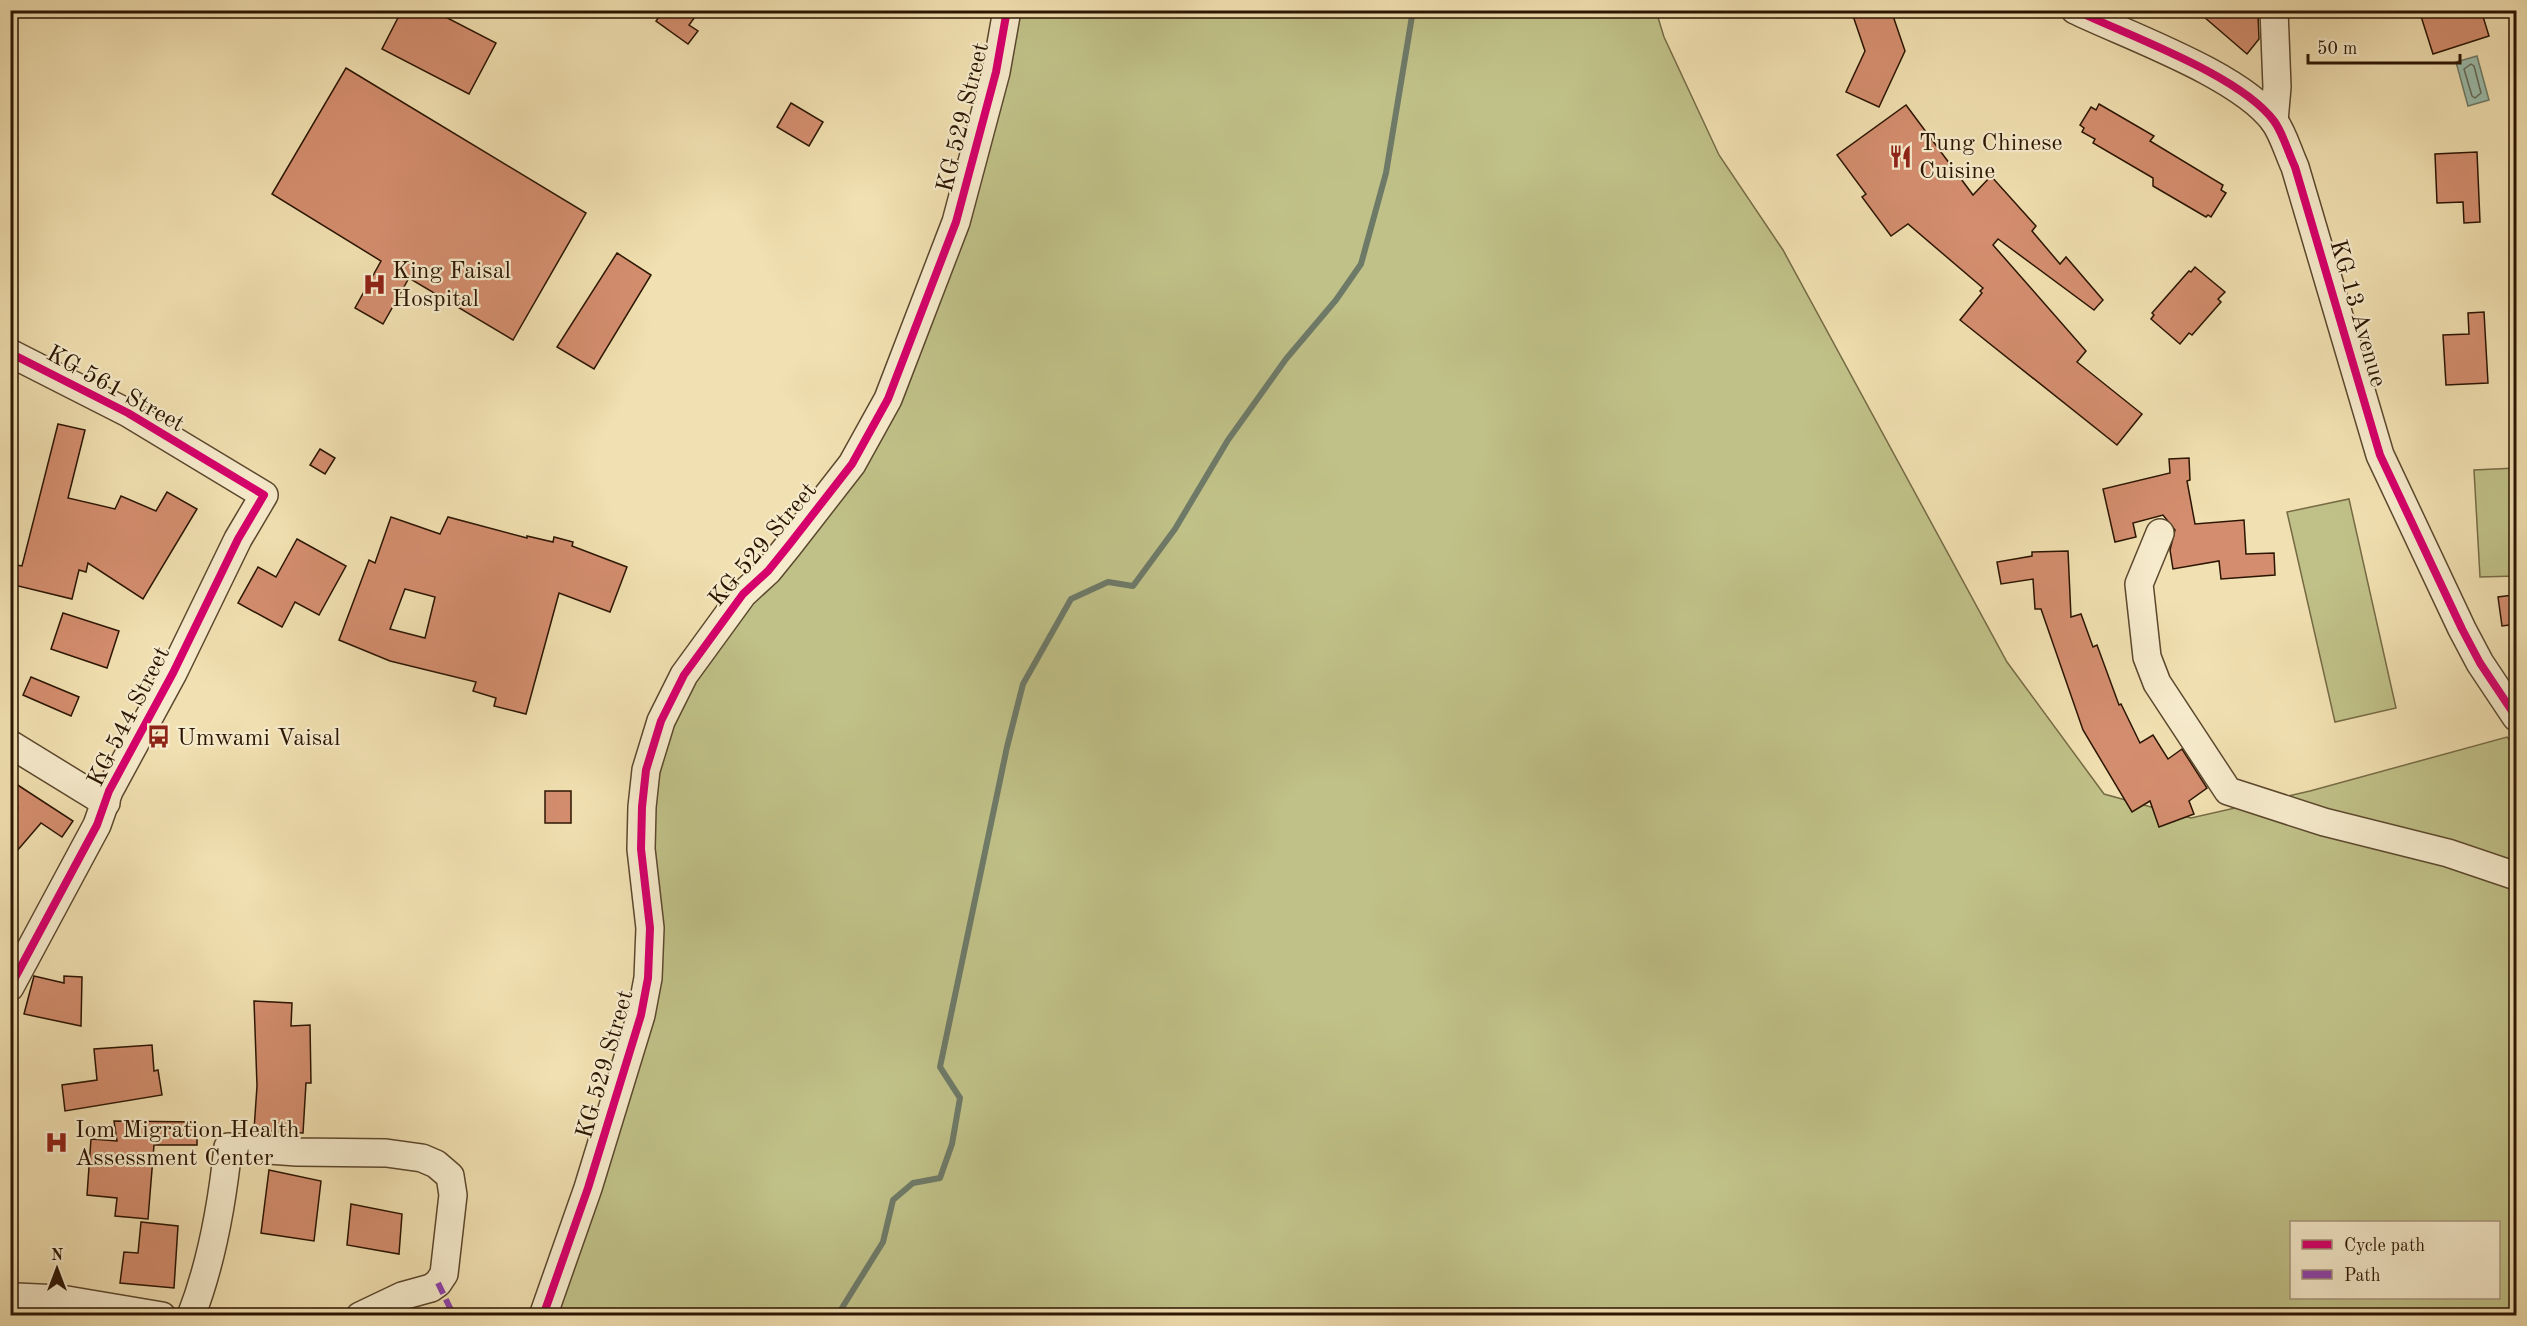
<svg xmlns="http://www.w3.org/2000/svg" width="2527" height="1326" font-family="'Old Standard TT',serif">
	<rect width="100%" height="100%" fill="#f1e0b1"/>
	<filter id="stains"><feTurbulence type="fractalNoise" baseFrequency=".00333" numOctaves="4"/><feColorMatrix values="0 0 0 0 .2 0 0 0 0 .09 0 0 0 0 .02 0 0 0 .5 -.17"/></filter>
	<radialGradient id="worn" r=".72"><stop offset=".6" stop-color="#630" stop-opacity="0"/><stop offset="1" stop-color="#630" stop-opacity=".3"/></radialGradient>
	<g fill="#c0c188" stroke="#766b45" stroke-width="1.5" fill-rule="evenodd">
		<path d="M1014,11H1656L1664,37L1719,155L1783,250L2007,662L2104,794L2191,818L2310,791L2507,737L2516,748V1315L537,1316L635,992L654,755L706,648L845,464L909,350ZM2292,1222H2498V1298H2292Z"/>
		<path d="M2516,468V576L2480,577L2474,470Z"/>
		<path d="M2349,499L2396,708L2335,722L2287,512Z"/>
	</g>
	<path fill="#9bbdac" stroke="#6e7a68" stroke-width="1.5" d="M2477,56L2489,100L2468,106L2456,62Z"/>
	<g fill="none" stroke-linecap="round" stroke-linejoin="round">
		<path stroke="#636957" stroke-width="1.5" d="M2471,64L2474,66L2481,93L2475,98L2472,96L2464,69Z"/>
		<path stroke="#6e7a68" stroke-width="6" d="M837,1316L883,1242L893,1200L913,1183L940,1178L952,1144L960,1098L940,1067L1007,747L1023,684L1071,599L1108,582L1133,586L1175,529L1228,440L1286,359L1336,300L1361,264L1386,173L1413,10"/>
	</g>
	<g fill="#d48e6f" stroke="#2b1502" stroke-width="1.5" fill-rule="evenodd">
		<path d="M402,10H432L496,43L469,94L382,49Z"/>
		<path d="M664,10H700L689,25L698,31L688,44L656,21Z"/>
		<path d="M1851,10H1891L1905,51L1879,107L1846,92L1865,51Z"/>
		<path d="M2196,10H2254L2258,15L2259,39L2247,54Z"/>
		<path d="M2419,10H2481L2489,36L2433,54Z"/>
		<path d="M346,68L586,213L513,340L409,278L383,324L355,308L381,261L272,194Z"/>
		<path d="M791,103L823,122L809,146L777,127Z"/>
		<path d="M2099,104L2154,136L2150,141L2223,185L2221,190L2226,193L2211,217L2208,215L2206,217L2153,186V178L2093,143L2095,139L2082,132L2084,128L2080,125L2091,107L2096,110Z"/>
		<path d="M1906,105L1973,195L1991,176L2036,226L2032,231L2060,264L2066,257L2103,300L2094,310L1998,239L1993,245L2086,351L2077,362L2142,414L2117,445L1960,320L1982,293L1980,291L1983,288L1908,224L1891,236L1862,197L1866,194L1837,155Z"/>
		<path d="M2477,152L2480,222L2464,223L2463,202L2437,203L2435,154Z"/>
		<path d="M617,253L651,275L594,369L557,347Z"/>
		<path d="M2195,267L2225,292L2218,299L2221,302L2192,335L2189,333L2180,344L2151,319L2154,315L2152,313L2189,271L2191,272Z"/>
		<path d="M2484,312L2488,383L2446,385L2443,335L2469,334L2468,313Z"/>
		<path d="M58,424L85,430L68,498L115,509L121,496L156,511L167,492L197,509L143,599L88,563L86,572L79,570L72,599L10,584V564L22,566Z"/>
		<path d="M320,449L335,458L325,474L310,465Z"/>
		<path d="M2189,458L2190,480L2187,481L2195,524L2244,520L2246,554L2274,553L2275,575L2221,579L2219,561L2173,569L2170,550L2175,530L2163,515L2133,523L2136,537L2115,542L2103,489L2170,473L2169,459Z"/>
		<path d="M391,517L440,534L448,517L527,538V536L553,542L554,537L573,542L572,546L627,567L610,612L559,593L526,714L494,706L496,698L473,691L476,682L390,661L339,640L369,560L375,563ZM405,589L435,597L425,638L390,629Z"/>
		<path d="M297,539L346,566L319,615L295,602L282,627L238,603L258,567L276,577Z"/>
		<path d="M2068,551L2071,617L2081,614L2093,647L2097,645L2119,705L2121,704L2140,743L2153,735L2168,759L2182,749L2207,788L2189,801L2194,814L2159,827L2150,801L2132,812L2083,730L2041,609H2035L2033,579L2001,584L1997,562L2032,556V552Z"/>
		<path d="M2513,595L2517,624L2502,626L2498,597Z"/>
		<path d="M63,613L119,631L107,668L51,649Z"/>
		<path d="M31,677L79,697L71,716L23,695Z"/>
		<path d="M10,780L73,821L62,837L41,823L10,859V818L18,808L10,803Z"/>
		<rect x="545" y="791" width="26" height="32"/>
		<path d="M34,976L64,983V976L82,977L81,1026L24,1014Z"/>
		<path d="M254,1001L292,1003L291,1026L310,1025L311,1083H306L303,1133L254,1130L257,1086Z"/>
		<path d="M152,1045L154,1071L158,1070L162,1095L65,1111L62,1085L97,1080L94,1049Z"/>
		<path d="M114,1121L197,1122V1145H154L148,1219L115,1216L117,1198L87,1195L91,1139L117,1141Z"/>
		<path d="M269,1170L321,1181L314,1241L261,1233Z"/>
		<path d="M351,1204L402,1214L399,1254L347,1245Z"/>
		<path d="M141,1222L178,1226L174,1288L120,1283L124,1252L138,1253Z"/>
	</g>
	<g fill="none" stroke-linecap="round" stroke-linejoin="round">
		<defs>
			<g id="minor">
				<path d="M2075,10C2129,36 2240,75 2274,121C2283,133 2288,152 2295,167L2380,455L2462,629L2480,663L2516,717"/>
				<path d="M2274,10L2277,87L2274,121"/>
				<path d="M10,353L128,413L264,495L238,539L173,673L109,791L97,825L10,987"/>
				<path d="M2160,533L2139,584L2147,657L2157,683L2228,791L2324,822L2448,853L2516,876"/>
				<path d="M10,744L106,803"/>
				<path d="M16,1297L61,1299L162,1316"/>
				<path d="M191,1316C212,1262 222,1205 228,1147L297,1152L386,1153L422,1158L436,1164L450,1176L453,1195L444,1274L438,1283L431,1288L402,1296L360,1316"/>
				<path d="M543,1316L588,1188L641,1015L648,978L650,928L641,849L642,807L646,770L661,721L684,675L743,594L768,571L789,545L852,464L888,399L956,222L996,72L1007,10"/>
			</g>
		</defs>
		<use href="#minor" stroke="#5c482e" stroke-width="30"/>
		<use href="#minor" stroke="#f6ebcc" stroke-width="27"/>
		<path stroke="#8e44ad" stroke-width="6" stroke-dasharray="12 6" stroke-linecap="butt" d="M438,1283L451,1310L458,1316"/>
		<defs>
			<g id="cycleway">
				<path d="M2075,10C2129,36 2240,75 2274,121C2283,133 2288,152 2295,167L2380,455L2462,629L2480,663L2516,717"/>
				<path d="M10,353L128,413L264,495L238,539L173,673L109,791L97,825L10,987"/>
				<path d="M543,1316L588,1188L641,1015L648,978L650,928L641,849L642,807L646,770L661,721L684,675L743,594L768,571L789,545L852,464L888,399L956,222L996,72L1007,10"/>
			</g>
		</defs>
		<use href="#cycleway" stroke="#f6ebcc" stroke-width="11"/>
		<use href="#cycleway" stroke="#d6006c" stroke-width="8"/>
	</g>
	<defs>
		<symbol id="restaurant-bare" viewBox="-9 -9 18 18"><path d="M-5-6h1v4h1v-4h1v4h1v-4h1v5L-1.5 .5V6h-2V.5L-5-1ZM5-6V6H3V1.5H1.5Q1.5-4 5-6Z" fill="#8f2418" stroke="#f6ebcc" stroke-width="2.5" paint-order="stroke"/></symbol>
		<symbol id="hospital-bare" viewBox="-9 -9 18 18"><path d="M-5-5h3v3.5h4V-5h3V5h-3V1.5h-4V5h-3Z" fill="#8f2418" stroke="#f6ebcc" stroke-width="2.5" paint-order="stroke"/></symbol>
		<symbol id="bus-bare" viewBox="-9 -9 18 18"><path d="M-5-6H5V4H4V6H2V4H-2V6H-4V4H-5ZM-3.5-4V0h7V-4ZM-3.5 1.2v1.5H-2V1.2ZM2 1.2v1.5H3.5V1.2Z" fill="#8f2418" stroke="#f6ebcc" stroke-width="2.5" paint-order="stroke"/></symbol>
	</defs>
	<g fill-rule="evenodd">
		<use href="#restaurant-bare" x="1884" y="140" width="33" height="33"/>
		<use href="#hospital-bare" x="358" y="268" width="33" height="33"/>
		<use href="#bus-bare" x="142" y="720" width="33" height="33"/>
		<use href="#hospital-bare" x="40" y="1126" width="33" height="33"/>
	</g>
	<g text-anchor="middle" stroke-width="4.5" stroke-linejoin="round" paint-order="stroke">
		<g font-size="24" fill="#2b1502" stroke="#f6ebcc">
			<text transform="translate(962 117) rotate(-76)" y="8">KG 529 Street</text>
			<text transform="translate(2359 313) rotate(74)" y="8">KG 13 Avenue</text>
			<text transform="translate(116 388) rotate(29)" y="8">KG 561 Street</text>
			<text transform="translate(762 544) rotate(-50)" y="8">KG 529 Street</text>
			<text transform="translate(128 716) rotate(-63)" y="8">KG 544 Street</text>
			<text transform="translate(604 1064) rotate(-74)" y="8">KG 529 Street</text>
		</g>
		<g font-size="24" fill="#2b1502" stroke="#f6ebcc" text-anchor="start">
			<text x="1919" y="150">Tung Chinese<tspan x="1919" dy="28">Cuisine</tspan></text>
			<text x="392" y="278">King Faisal<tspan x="392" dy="28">Hospital</tspan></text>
			<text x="177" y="745">Umwami Vaisal</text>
			<text x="75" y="1137">Iom Migration Health<tspan x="75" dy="28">Assessment Center</tspan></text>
		</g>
	</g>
	<rect width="2527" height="1326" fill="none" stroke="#f1e0b1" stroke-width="36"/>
	<rect x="12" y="12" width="2503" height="1302" fill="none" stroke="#2b1502" stroke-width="3"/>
	<rect x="18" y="18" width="2491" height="1290" fill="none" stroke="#2b1502" stroke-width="1.5"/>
	<rect x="2290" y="1221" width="210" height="78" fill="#f6ebcc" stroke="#a5957b" stroke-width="1.5"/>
	<rect x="2302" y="1240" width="30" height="9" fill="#d6006c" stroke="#a5957b" stroke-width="1.5"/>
	<text x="2344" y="1251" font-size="18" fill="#2b1502">Cycle path</text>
	<rect x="2302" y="1270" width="30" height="9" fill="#8e44ad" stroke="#a5957b" stroke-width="1.5"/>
	<text x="2344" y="1281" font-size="18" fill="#2b1502">Path</text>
	<g transform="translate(57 1269)" stroke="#f6ebcc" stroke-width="4.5" paint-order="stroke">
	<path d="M0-4.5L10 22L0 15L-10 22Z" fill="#2b1502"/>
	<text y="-9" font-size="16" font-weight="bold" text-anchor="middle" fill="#2b1502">N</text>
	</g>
	<path d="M2308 54v9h152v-9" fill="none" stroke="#2b1502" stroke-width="3"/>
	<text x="2317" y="54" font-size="18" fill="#2b1502" stroke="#f6ebcc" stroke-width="4.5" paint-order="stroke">50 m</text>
	<rect width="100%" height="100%" filter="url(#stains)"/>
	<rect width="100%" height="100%" fill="url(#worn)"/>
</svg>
